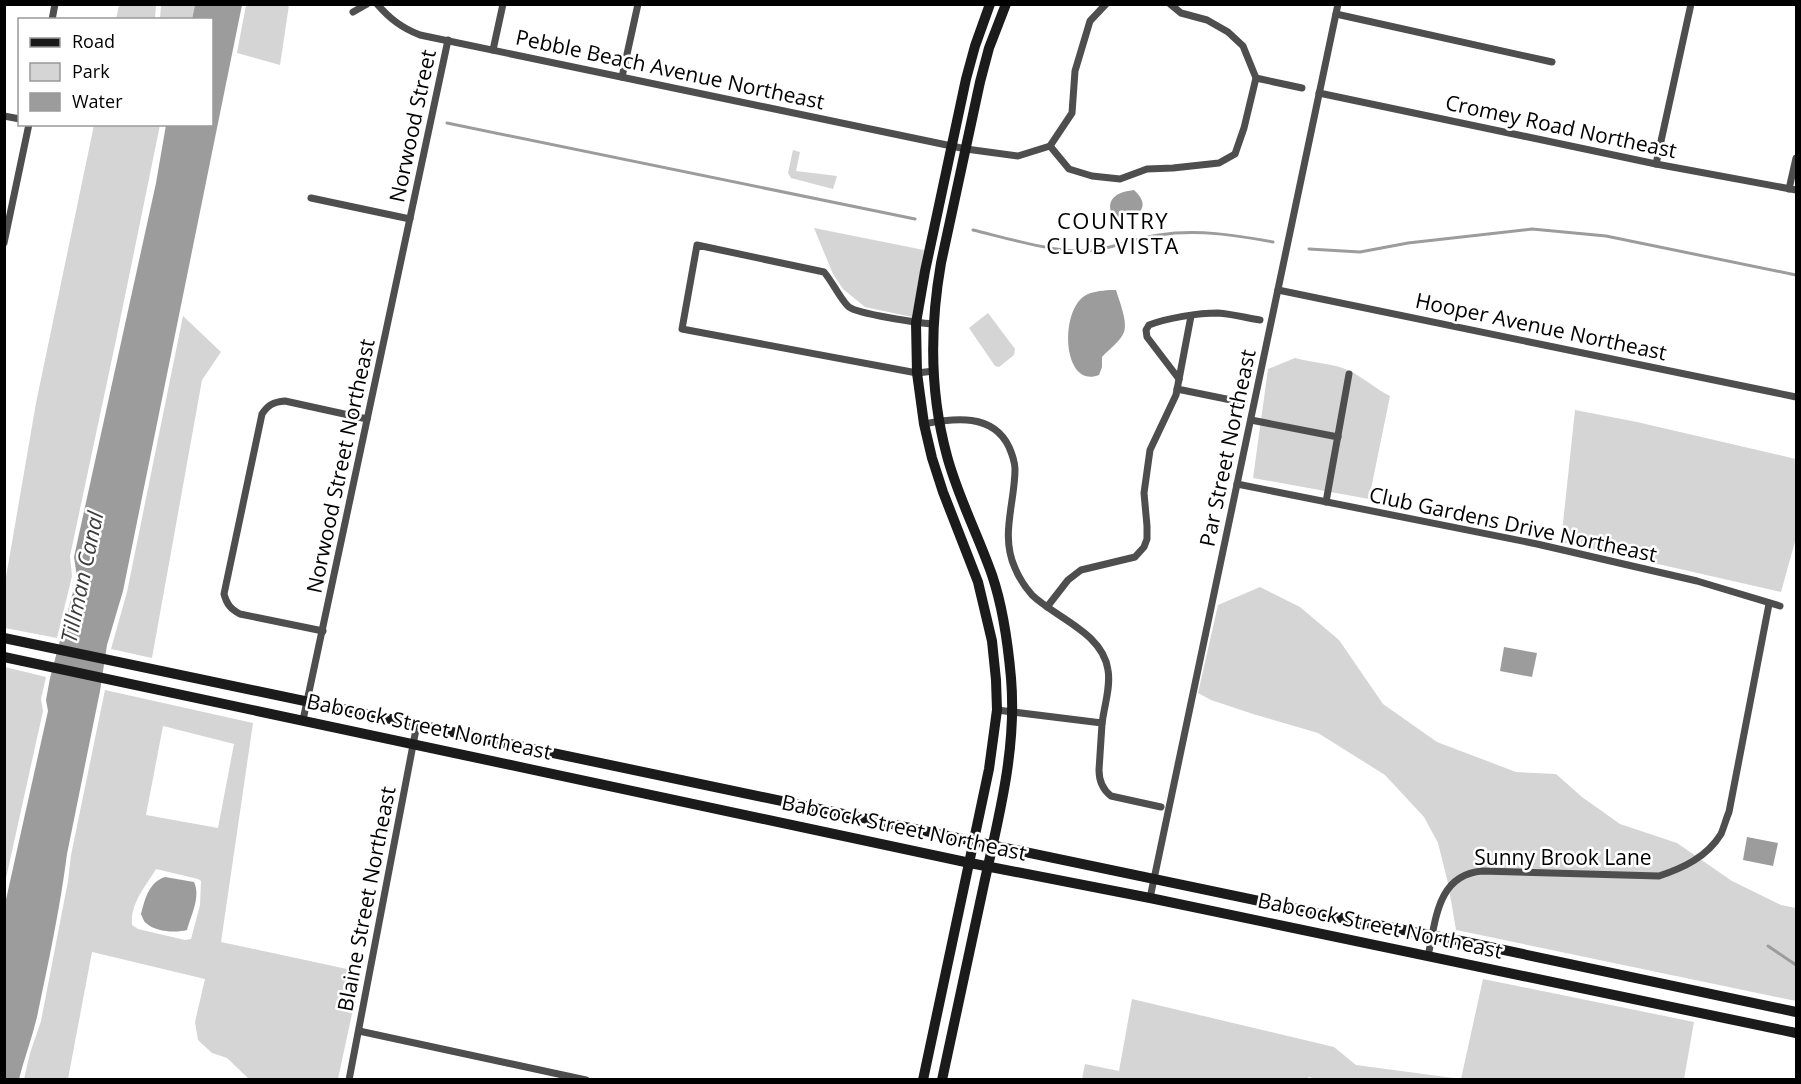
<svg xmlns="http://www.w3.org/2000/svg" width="1801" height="1084" font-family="'Open Sans',sans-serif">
	<rect width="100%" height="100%" fill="#fff"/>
	<g fill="#d5d5d5" fill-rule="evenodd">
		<path d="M119,5H156L155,19H116Z"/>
		<path d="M161,5H195L192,19H160Z"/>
		<path d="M246,5H289L280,65L237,53Z"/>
		<path d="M94,125H160L116,340L70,556L72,576L57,638L5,628V583L36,403Z"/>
		<path d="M793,150L800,152L796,171L837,176L833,189L791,178L788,173Z"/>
		<path d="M814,228L924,250L912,317L865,307L843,289L833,274Z"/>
		<path d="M988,313L1015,349L1014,355L999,367L995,366L969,328Z"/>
		<path d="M183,316L221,352L202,380L152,658L111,649L127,592Z"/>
		<path d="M1295,358C1313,363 1333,363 1350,371C1364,378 1376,389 1390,396L1369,499L1253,478L1268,369Z"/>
		<path d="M1575,410L1637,422L1796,459V538L1781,592L1561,542Z"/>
		<path d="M1260,587L1300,607L1339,640L1383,704L1437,742L1516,772L1556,774L1582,797L1620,824L1677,843L1732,881L1781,905L1796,908V1001L1456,930L1448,883L1438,843L1424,817L1385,775L1318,733L1253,714L1211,700L1198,693L1218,605Z"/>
		<path d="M5,667L46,677L41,699L43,711L5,883Z"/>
		<path d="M105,690L253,723L221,942L361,972L338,1079H249L227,1058L212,1053L198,1040L195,1022L205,979L92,952L68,1079H24L30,1053L41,1021L68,881L71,855ZM163,726L234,744L218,828L146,815ZM156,869L198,879L201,881L200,905L191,939L185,940L138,929L132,925C130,903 146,886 156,869Z"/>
		<path d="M1483,979L1694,1022L1684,1079L1321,1080L1309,1077L1305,1080L1082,1079L1085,1064L1119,1071L1132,999L1334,1047L1356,1065L1461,1079Z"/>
	</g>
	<g fill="#9c9c9c">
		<path d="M195,5H242L123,591L107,645L100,691L67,854C60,909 48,964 37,1017C32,1038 24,1059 19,1079L5,1080V904L48,711L46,700L50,678L77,577L74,557L156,183L166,125L212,124V20L192,19Z"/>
		<path d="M1134,190C1156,210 1131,222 1112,215C1105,198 1118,192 1134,190Z"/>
		<path d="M1110,290H1116C1119,300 1128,322 1124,332C1121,341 1108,350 1102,357V367L1099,375C1064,389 1059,316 1083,297C1091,291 1101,291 1110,290Z"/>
		<path d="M1504,647L1537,653L1532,677L1500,671Z"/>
		<path d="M1747,837L1778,843L1773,866L1743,860Z"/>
		<path d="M165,877L194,882C201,897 191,915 187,930C176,933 155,932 146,923C144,922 142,916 141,914C145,899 149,882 165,877Z"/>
	</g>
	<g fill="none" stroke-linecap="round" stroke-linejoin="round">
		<g stroke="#9c9c9c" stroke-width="3">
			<path d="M447,123L915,219"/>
			<path d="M973,230C1006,238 1052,252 1086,251C1111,249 1134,239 1159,235C1197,229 1235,235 1273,242"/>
			<path d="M1309,249L1360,252L1408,243L1532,229L1606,236L1796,275"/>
			<path d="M1768,946L1796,965"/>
		</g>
		<g stroke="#4e4e4e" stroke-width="7">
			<path d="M377,4C390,19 402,28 420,35L966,149L1018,156L1050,146L1072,113L1075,71L1090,21L1106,4"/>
			<path d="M353,12L367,4"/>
			<path d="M1336,14L1552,62"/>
			<path d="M52,20L55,4"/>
			<path d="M493,50L503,4"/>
			<path d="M622,77L638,4"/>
			<path d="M1256,78L1302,88"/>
			<path d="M1319,93L1656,164L1796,190"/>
			<path d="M4,116L20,119"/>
			<path d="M1050,146L1069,169L1092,176L1120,179L1147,169L1173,168L1219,163L1235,154L1244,128L1256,78L1243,46L1228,32L1207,20L1181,13L1170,4"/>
			<path d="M1656,164L1691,4"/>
			<path d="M1789,189L1796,158"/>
			<path d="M311,198L410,219"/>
			<path d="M4,243L29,124"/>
			<path d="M1278,290L1796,397"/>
			<path d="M933,324C919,323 858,314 849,307C842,302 832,281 824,272L697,245L682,329L917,373L934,371"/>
			<path d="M1179,379L1147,337L1146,330L1149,325C1167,318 1198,313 1218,313C1232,314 1247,318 1260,320"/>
			<path d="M1177,389L1236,401"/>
			<path d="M1251,420L1338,437"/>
			<path d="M924,424C954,418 993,413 1009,447C1012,454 1015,461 1015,469C1015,503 1000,535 1015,568C1019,578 1025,587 1032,595C1056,618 1103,633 1108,670C1111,687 1104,706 1102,724C1101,739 1100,754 1099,770C1099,781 1102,789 1111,796L1161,807"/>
			<path d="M1237,484L1537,544L1697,581L1780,606"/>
			<path d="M1326,502L1349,374"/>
			<path d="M1047,607L1068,580L1081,570L1135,557L1144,547L1147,539V526L1144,493L1150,450L1176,395L1191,316"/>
			<path d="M323,631L240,614C231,609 227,605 224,594L262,414C268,405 273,402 285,401L367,419"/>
			<path d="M997,710L1102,723"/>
			<path d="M303,720L448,40"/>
			<path d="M1150,898L1338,4"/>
			<path d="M1428,956C1436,920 1437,875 1482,871L1659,876C1683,868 1707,857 1721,834C1724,827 1726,819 1729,812L1769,604"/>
			<path d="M359,1031L586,1080"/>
			<path d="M349,1080L417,724"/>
		</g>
		<g stroke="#1b1b1b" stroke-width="10">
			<path d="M4,638L1321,914L1466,942L1796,1012"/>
			<path d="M4,657L970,863L1150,898L1796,1033"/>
			<path d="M923,1080L989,769L997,710L996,680L992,641L978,582L943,492L932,458L924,424L917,373L916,323L925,271L966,79L975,46L990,4"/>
			<path d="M942,1080C956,1014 970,949 984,884C999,816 1017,748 1011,678C1008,644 1003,607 992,575C978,535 958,497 947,456C930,394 930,326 941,263L980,82L989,48L1006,4"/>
		</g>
	</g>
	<g text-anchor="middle" stroke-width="5" stroke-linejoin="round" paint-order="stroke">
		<g font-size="21" fill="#000" stroke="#fff">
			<text transform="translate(670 70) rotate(12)" y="7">Pebble Beach Avenue Northeast</text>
			<text transform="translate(413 126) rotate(-78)" y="7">Norwood Street</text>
			<text transform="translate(1561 127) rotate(12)" y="7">Cromey Road Northeast</text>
			<text transform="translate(1541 327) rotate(12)" y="7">Hooper Avenue Northeast</text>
			<text transform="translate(1228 448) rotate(-78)" y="7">Par Street Northeast</text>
			<text transform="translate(341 466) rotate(-78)" y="7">Norwood Street Northeast</text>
			<text transform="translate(1513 525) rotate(12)" y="7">Club Gardens Drive Northeast</text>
			<text transform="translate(429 727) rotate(12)" y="7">Babcock Street Northeast</text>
			<text transform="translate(904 828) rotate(12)" y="7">Babcock Street Northeast</text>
			<text x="1563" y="865">Sunny Brook Lane</text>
			<text transform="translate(367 899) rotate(-79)" y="7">Blaine Street Northeast</text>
			<text transform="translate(1380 926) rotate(12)" y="7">Babcock Street Northeast</text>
		</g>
		<g font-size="22" letter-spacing="1.5" fill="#000" stroke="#fff">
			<text x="1113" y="229">COUNTRY<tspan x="1113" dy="25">CLUB VISTA</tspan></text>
		</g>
		<g font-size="22" font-style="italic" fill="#3d3d3d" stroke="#fff">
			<text transform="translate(82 577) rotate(-78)" y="8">Tillman Canal</text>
		</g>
	</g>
	<rect width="1801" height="1084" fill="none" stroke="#000000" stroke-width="12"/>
	<rect x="18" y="18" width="195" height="108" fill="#ffffff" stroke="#999999" stroke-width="1.5"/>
	<rect x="30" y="38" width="30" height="9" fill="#1b1b1b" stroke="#999999" stroke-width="1.5"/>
	<text x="72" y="48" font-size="18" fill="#000000">Road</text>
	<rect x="30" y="63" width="30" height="18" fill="#d5d5d5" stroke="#999999" stroke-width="1.5"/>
	<text x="72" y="78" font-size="18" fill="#000000">Park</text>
	<rect x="30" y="93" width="30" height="18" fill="#9c9c9c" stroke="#999999" stroke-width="1.5"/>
	<text x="72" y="108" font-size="18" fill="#000000">Water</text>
</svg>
